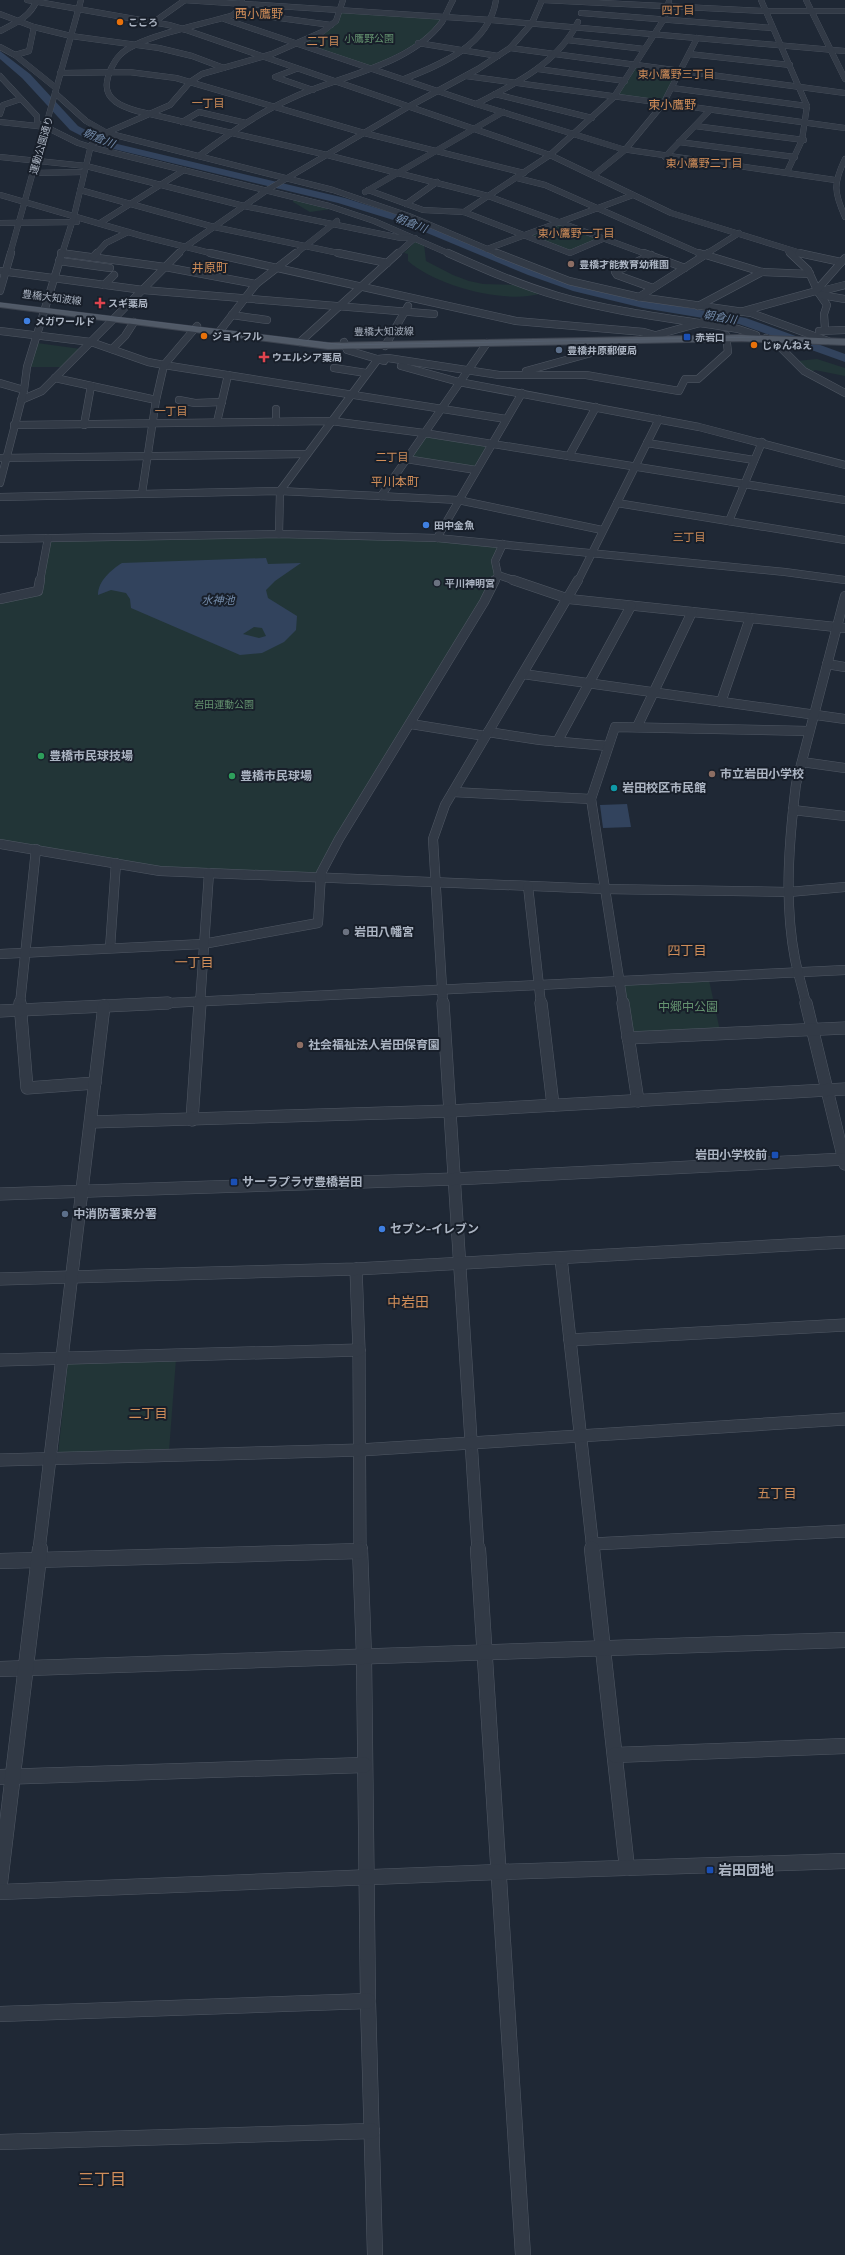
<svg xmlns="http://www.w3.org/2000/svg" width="845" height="2255" font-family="Barlow,'Noto Sans JP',sans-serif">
	<rect width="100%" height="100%" fill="#1f2835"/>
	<g fill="#223537">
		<path d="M342,9L446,16L429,37L370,68L297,44L335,22Z"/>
		<path d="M635,65L680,71L663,104L614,97Z"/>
		<path d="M294,197L331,209L310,212L293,202Z"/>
		<path d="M560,222L605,238L570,253L524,235Z"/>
		<path d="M415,242L424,244L426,261L453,275L469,281L483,284L516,285L542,293C507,305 436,286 408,261V254L404,253Z"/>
		<path d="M37,343L81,349L63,367H31Z"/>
		<path d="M817,359L845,368V376L815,370L810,373L796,361Z"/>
		<path d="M422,436L485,444L488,448L476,470L406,459Z"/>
		<path d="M279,534L503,544L496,560L498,575L320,877L160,871L0,844V599L33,593L48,538Z"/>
		<path d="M709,980L720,1031L634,1035L624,984Z"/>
		<path d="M176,1359L169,1451L58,1454L68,1362Z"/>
	</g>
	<g fill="#32435d" fill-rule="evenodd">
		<path d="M266,558L268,564L301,563L275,581L266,590L268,598L297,616L296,630L284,642L262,653L240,655L131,608L130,599L126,593L111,590L98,595C98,581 111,570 122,563ZM254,627L262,628L266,636L259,638L243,634Z"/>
		<path d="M627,804L631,827L603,828L600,805Z"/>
	</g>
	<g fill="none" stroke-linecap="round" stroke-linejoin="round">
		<path fill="#32435d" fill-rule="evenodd" d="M0,51L30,74L78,126L109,142L345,198L411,219L536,269L581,285L643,300L746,318L845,354V362L739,324L643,308L573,291L528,275L403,223L338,203L101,146L70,130L22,78L0,59Z"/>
		<defs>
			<g id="minor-far4">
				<path d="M27,0L169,25L186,30L550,155L671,213L804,254"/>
				<path d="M183,0L491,20L845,51"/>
				<path d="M242,0L241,7L233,15C206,24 138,36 120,55C114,61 108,73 107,82C104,100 123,107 137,111L327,155L488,196L646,254"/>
				<path d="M542,0L765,11H845"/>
				<path d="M761,0L807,106L802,140L787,172"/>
				<path d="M806,0L845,79"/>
				<path d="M581,13L772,28"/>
				<path d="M0,14L34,27L71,36L159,48L192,56L224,68"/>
				<path d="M272,17L331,25"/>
				<path d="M224,19L476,104L622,149L835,180"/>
				<path d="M154,22L185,0"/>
				<path d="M0,31C16,23 30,17 37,0"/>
				<path d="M567,40L644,49"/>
				<path d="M418,43L498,56"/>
				<path d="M0,47L15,55L56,88"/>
				<path d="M510,48L845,93"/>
				<path d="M689,54L790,65"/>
				<path d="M15,55L29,51L34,27"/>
				<path d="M296,69L275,77L313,90"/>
				<path d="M538,69L625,81"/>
				<path d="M60,73L129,72L176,78L364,133L524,173"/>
				<path d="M0,76L37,116V123L45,126"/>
				<path d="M466,76L845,128"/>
				<path d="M404,79C442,64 489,45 496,0"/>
				<path d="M672,88L807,106"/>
				<path d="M55,93L86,121L107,133L333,190L409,216L499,254"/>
				<path d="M495,94L592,118"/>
				<path d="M476,104C515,84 558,63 578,22"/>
				<path d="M0,114L3,105L21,99"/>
				<path d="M0,122L46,127L78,143L94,148L329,206L374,221L450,254"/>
				<path d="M182,122L199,112L246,123"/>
				<path d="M695,126L804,140"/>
				<path d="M679,142L795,157"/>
				<path d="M199,156C229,134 258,113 292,98C338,76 410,66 442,22C446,15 449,7 453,0"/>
				<path d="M0,157L86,166L244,206L401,238H415L397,254"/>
				<path d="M665,157L710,110"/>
				<path d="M845,159C833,184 834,192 845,217"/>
				<path d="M33,173L84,172"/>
				<path d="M594,175L625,150L663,104L697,38"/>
				<path d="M517,178L545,185L701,254"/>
				<path d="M80,190L214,227L343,254"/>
				<path d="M368,190L423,210L464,212L570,253L605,238"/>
				<path d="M365,192L503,112"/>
				<path d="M0,195L142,236L214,254"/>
				<path d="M406,204L437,182"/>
				<path d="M464,212L550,155L614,97L664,19L669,1"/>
				<path d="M0,223L77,222"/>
				<path d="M100,223L184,170"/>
				<path d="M487,249L633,195"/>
				<path d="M788,251L791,254"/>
				<path d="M61,253L67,254"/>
				<path d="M10,254L81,0"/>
				<path d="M62,254L74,216L91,145L108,132L170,105L190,82L202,74L272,54L322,32L336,21L343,0"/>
				<path d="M96,254L106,243L128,232"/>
				<path d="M178,254L185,247L267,190L408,107L478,69L510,48L532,23L542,0"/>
				<path d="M295,254L337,221"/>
				<path d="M706,254L739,233"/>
			</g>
			<g id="minor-far3">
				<path d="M61,253L165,267L256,284"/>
				<path d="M210,253L516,321L644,332L658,336"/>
				<path d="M338,253L387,263"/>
				<path d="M448,253C484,269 520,285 558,296C617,313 678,319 738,329L756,335"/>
				<path d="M497,253L569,281L639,297L751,313L828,341"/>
				<path d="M644,253L685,268"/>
				<path d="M699,253L762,272L810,274"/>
				<path d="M790,253L808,270L818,292L845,285"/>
				<path d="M799,253L841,262"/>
				<path d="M651,255L615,272L617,275L653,288"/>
				<path d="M93,257L97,253"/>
				<path d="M59,261L110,268"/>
				<path d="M0,271L143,290L434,314"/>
				<path d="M104,285L114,275"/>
				<path d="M0,291L11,253"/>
				<path d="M818,292L827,305L824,314L825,329"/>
				<path d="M821,295L845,299"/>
				<path d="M639,297L708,253"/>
				<path d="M698,306L762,272"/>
				<path d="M232,315L267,320"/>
				<path d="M0,331L91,342L148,362L164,365L506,419"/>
				<path d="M819,331L845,330"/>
				<path d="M219,332L256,284L296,253"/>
				<path d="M766,338L780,347L804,371L845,393"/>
				<path d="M300,342L398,253"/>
				<path d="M344,342L347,350L384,361"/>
				<path d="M385,346L408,306"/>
				<path d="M112,349L125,336L134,322"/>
				<path d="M401,366L459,382L699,427L845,465"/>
				<path d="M334,368L366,373"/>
				<path d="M526,371L816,291L845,258"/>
				<path d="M55,378L156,400"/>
				<path d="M0,383L24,390"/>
				<path d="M21,400L42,391L179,253"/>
				<path d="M179,400L195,403L222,402"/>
				<path d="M276,409V422"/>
				<path d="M217,422L228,375"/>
				<path d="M14,425L331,421L424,433L845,500"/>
				<path d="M84,425L91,386"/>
				<path d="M647,443L754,460"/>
				<path d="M569,456L596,407"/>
				<path d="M0,458L307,454"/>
				<path d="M406,459L476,470"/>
				<path d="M0,483L24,390L27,367L62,253"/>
				<path d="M142,493L156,400L164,365L197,326"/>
				<path d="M381,496L487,343"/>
				<path d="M0,497L280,491L458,500L602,530"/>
				<path d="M617,503L845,540"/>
				<path d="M729,521L762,442"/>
				<path d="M279,534L280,491L378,359L388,358L499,375H586L679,391L685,379H698L728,352L726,335"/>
				<path d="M437,538L522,393"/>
				<path d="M0,539L279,534L437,538L785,572L845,580"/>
				<path d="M498,575L516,581"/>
				<path d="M40,581L48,538"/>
				<path d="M495,581L498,575L495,561L503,544"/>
				<path d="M578,581L659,419"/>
			</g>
			<g id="minor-far2">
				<path d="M513,580L569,599L845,628"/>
				<path d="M0,599L38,591L40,580"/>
				<path d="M827,664L845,667"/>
				<path d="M523,674L845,719"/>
				<path d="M721,702L750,618"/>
				<path d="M411,724L485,736"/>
				<path d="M637,727L692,612"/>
				<path d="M488,732L540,740L608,746"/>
				<path d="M557,742L631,606"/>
				<path d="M802,762L845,768"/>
				<path d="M453,792L591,799"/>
				<path d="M793,810L845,816"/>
				<path d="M0,844L160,871L604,889L789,892L845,887"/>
				<path d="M528,886L541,1004"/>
				<path d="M110,948L116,863"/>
				<path d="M0,954L203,944L318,923L321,873L339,839L484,602L495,580"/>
				<path d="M20,1004L36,849"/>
				<path d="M147,1004L845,970"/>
				<path d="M200,1004L209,873"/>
				<path d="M443,1004L433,839L445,805L578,580"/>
				<path d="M623,1004L591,799L615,727L809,731"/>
				<path d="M806,1004C803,989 798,974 795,959C784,902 789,841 796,784L845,596"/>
			</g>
			<g id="minor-far1">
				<path d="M20,1003L27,1088L95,1083"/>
				<path d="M443,1003L478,1550"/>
				<path d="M541,1003L553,1105"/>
				<path d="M623,1003L638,1101"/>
				<path d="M806,1003L845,1164"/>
				<path d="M0,1011L168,1003"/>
				<path d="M628,1038L845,1028"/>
				<path d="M192,1120L200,1003"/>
				<path d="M91,1122L450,1111L845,1089"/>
				<path d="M0,1194L454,1179L845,1159"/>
				<path d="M561,1258L593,1550"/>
				<path d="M356,1269L359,1350L360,1550"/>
				<path d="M0,1279L356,1269L845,1242"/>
				<path d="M570,1340L845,1325"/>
				<path d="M0,1360L359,1350"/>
				<path d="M0,1460L360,1450L845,1419"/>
				<path d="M593,1544L845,1531"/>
				<path d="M39,1550L104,1006"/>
			</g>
			<g id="minor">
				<path d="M360,1549L364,1656L368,2001L375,2255"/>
				<path d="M478,1549L523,2255"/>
				<path d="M592,1549L627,1868"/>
				<path d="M0,1561L360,1551"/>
				<path d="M0,1669L845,1640"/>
				<path d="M615,1755L845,1746"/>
				<path d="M0,1777L364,1765"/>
				<path d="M0,1883L40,1549"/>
				<path d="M0,1892L498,1872L845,1861"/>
				<path d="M0,2014L368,2001"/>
				<path d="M0,2142L372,2131"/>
			</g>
			<path id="major" d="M0,303L328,343L741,335L845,339V345L741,341L328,349L0,307Z"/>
		</defs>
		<use href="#minor-far4" stroke="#505864" stroke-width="6"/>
		<use href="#minor-far3" stroke="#505864" stroke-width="8"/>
		<use href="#minor-far2" stroke="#505864" stroke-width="10"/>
		<use href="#minor-far1" stroke="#505864" stroke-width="13"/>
		<use href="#minor" stroke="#505864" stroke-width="16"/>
		<use href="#major" stroke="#3c434f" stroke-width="2"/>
		<use href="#minor-far4" stroke="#323a46" stroke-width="5.5"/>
		<use href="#minor-far3" stroke="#323a46" stroke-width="7"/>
		<use href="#minor-far2" stroke="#323a46" stroke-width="9"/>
		<use href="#minor-far1" stroke="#323a46" stroke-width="12"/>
		<use href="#minor" stroke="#323a46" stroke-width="15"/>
		<use href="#major" fill="#505966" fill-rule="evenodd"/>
		<path stroke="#545e6d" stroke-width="1" d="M0,303L344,345L761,337"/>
	</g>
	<g fill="#e8710a" stroke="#181f2a" stroke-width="1.5">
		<circle cx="120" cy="22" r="4"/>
		<circle cx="204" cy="336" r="4"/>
		<circle cx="754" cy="345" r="4"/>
	</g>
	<g fill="#8d6e63" stroke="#181f2a" stroke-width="1.5">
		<circle cx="571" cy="264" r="4"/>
		<circle cx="712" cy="774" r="4"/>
		<circle cx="300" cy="1045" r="4"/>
	</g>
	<g fill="#e0444e" stroke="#181f2a" stroke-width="1.5">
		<path d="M98 297h4v4h4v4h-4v4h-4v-4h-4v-4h4z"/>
		<path d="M262 351h4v4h4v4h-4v4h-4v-4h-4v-4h4z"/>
	</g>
	<g fill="#3f7fe0" stroke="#181f2a" stroke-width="1.5">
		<circle cx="27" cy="321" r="4"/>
		<circle cx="426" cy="525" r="4"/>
		<circle cx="382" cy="1229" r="4"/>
	</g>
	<g fill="#1a4fb4" stroke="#181f2a" stroke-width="1.5">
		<rect x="683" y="333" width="8" height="8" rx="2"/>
		<rect x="771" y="1151" width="8" height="8" rx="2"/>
		<rect x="230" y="1178" width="8" height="8" rx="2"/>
		<rect x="706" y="1866" width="8" height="8" rx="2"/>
	</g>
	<g fill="#5c6f8a" stroke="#181f2a" stroke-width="1.5">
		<circle cx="559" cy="350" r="4"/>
		<circle cx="65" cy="1214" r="4"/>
	</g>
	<g fill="#6b7280" stroke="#181f2a" stroke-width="1.5">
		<circle cx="437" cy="583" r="4"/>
		<circle cx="346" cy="932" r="4"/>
	</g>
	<g fill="#2e9e5b" stroke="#181f2a" stroke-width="1.5">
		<circle cx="41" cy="756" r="4"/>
		<circle cx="232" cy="776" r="4"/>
	</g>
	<circle fill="#0f9aa8" stroke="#181f2a" stroke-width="1.5" cx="614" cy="788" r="4"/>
	<g text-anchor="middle" stroke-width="4" stroke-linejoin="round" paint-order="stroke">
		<g font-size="10" font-weight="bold" fill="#acb5c3" stroke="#181f2a" text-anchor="start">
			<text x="128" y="26">こころ</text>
			<text x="579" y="268">豊橋才能教育幼稚園</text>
			<text x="108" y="307">スギ薬局</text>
			<text x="35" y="325">メガワールド</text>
			<text x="212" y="340">ジョイフル</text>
			<text x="695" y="341">赤岩口</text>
			<text x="762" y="349">じゅんねえ</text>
			<text x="567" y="354">豊橋井原郵便局</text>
			<text x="272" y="361">ウエルシア薬局</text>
			<text x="434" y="529">田中金魚</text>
			<text x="445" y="587">平川神明宮</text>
		</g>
		<g font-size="10" fill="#64926f" stroke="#181f2a">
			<text x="369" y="42">小鷹野公園</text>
			<text x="224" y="708">岩田運動公園</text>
		</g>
		<g font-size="10" fill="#acb5c3" stroke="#181f2a">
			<text transform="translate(41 145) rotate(-74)" y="4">運動公園通り</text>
			<text transform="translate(52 297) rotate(7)" y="4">豊橋大知波線</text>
			<text transform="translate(384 331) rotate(-1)" y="4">豊橋大知波線</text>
		</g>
		<g font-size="11" fill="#d18e59" stroke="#181f2a">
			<text x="678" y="14">四丁目</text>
			<text x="323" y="45">二丁目</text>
			<text x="676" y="78">東小鷹野三丁目</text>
			<text x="208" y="107">一丁目</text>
			<text x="704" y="167">東小鷹野二丁目</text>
			<text x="576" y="237">東小鷹野一丁目</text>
			<text x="171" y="415">一丁目</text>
			<text x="392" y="461">二丁目</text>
			<text x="689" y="541">三丁目</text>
		</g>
		<g font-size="11" font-style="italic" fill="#748cab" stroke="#181f2a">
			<text transform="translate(99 138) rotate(23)" y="4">朝倉川</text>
			<text transform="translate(411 223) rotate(21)" y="4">朝倉川</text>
			<text transform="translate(720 317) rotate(10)" y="4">朝倉川</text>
			<text x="218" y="604">水神池</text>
		</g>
		<g font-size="12" fill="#d18e59" stroke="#181f2a">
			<text x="259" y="18">西小鷹野</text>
			<text x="672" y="109">東小鷹野</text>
			<text x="210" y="272">井原町</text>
			<text x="395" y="486">平川本町</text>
		</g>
		<g font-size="12" font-weight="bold" fill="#acb5c3" stroke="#181f2a" text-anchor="start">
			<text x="49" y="760">豊橋市民球技場</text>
			<text x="720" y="778">市立岩田小学校</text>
			<text x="240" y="780">豊橋市民球場</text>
			<text x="622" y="792">岩田校区市民館</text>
			<text x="354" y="936">岩田八幡宮</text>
			<text x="308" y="1049">社会福祉法人岩田保育園</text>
			<text x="767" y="1159" text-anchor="end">岩田小学校前</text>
			<text x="242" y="1186">サーラプラザ豊橋岩田</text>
			<text x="73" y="1218">中消防署東分署</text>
			<text x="390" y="1233">セブン-イレブン</text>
		</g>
		<g font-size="12" fill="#64926f" stroke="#181f2a">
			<text x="688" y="1011">中郷中公園</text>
		</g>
		<g font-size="13" fill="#d18e59" stroke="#181f2a">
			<text x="687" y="955">四丁目</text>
			<text x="194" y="967">一丁目</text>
			<text x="148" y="1418">二丁目</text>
			<text x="777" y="1498">五丁目</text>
		</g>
		<g font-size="14" fill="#d18e59" stroke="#181f2a">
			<text x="408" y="1307">中岩田</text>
		</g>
		<g font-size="14" font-weight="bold" fill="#acb5c3" stroke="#181f2a" text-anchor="start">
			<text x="718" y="1875">岩田団地</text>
		</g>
		<g font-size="16" fill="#d18e59" stroke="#181f2a">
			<text x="102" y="2185">三丁目</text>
		</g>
	</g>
</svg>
